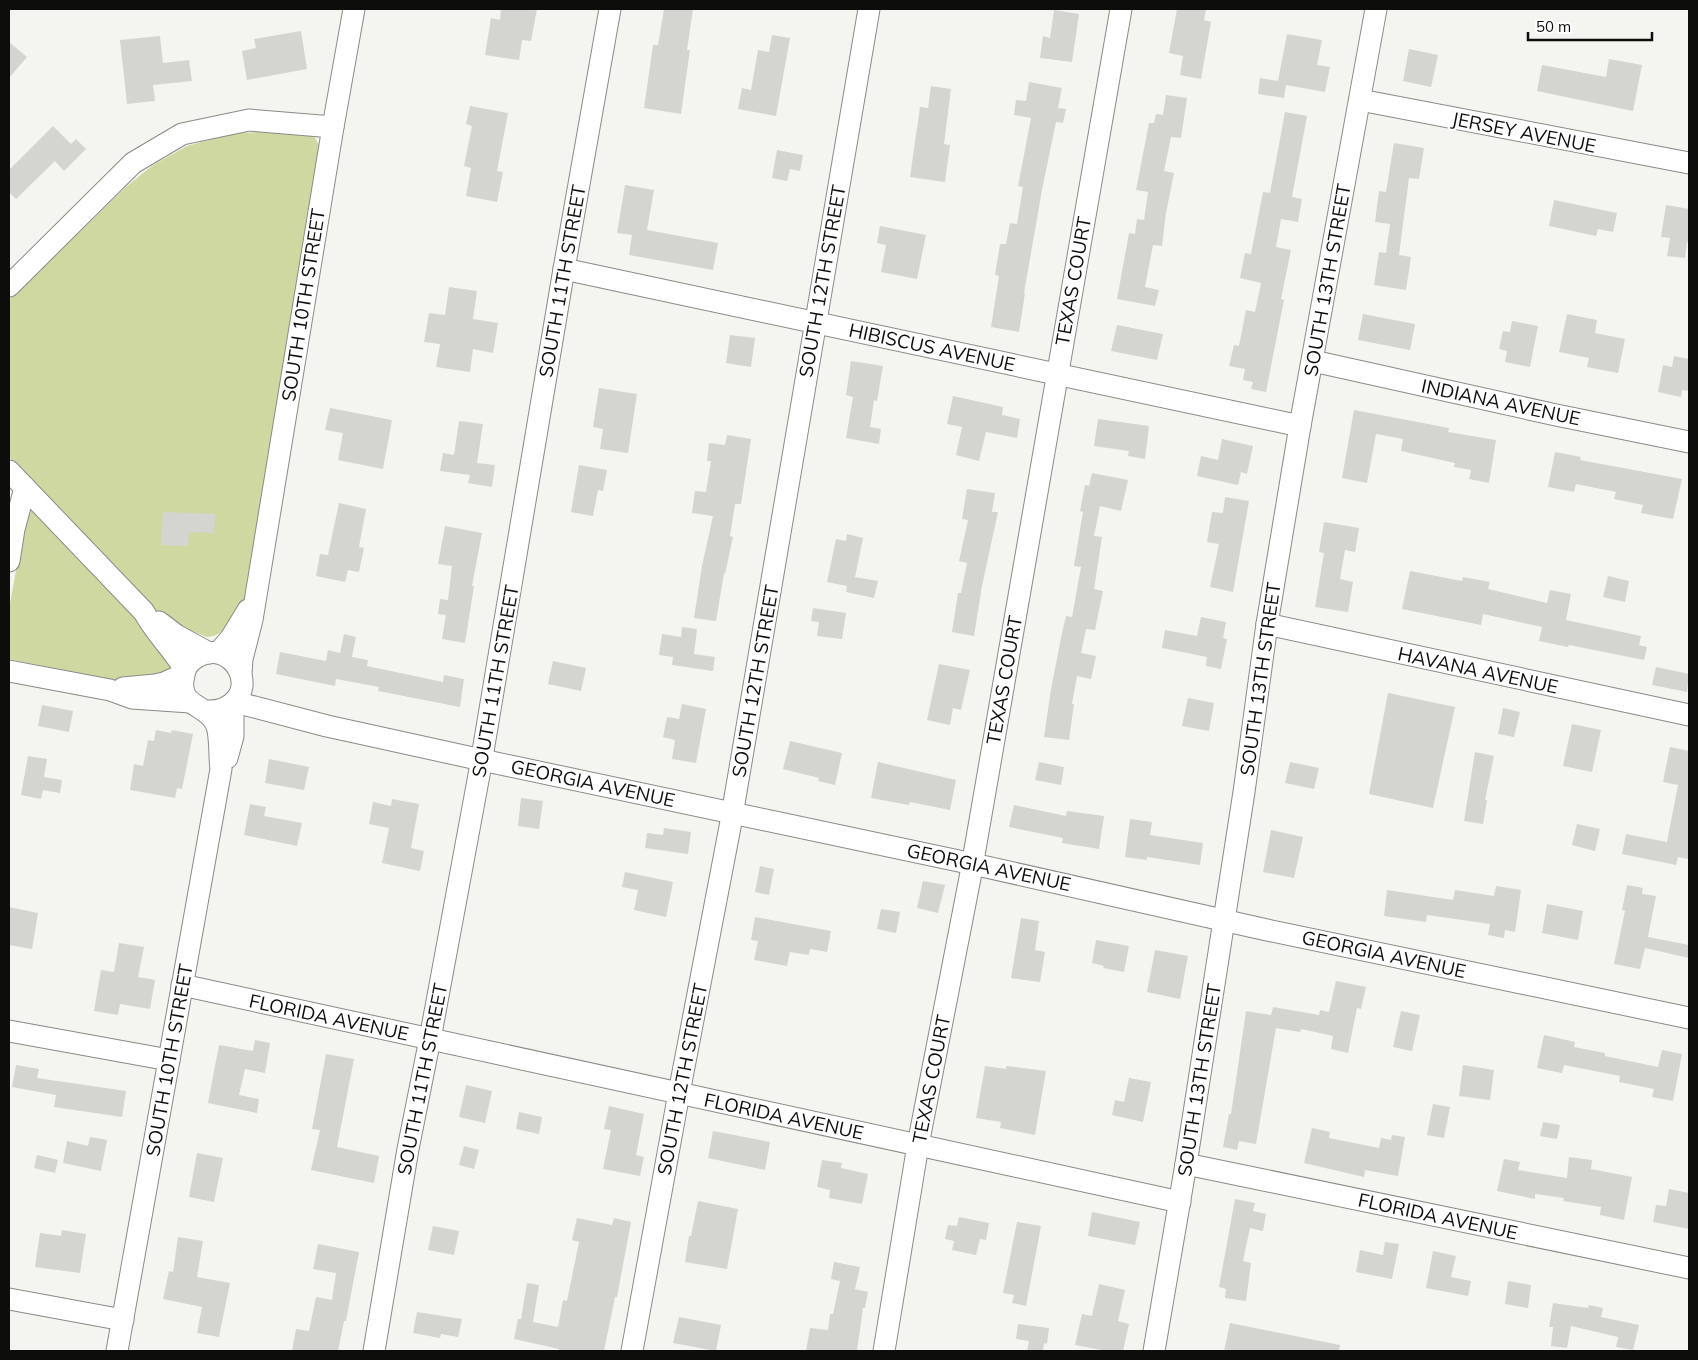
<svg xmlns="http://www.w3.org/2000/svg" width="1698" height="1360" font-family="Mulish,sans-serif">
	<rect width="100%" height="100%" fill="#f4f5f1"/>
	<g fill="#cfd8a1">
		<path d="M268,131L310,134L315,138L321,148L248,590C242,608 229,636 207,637L165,620L9,457V300L126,187L153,165L187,146L231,134Z"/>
		<path d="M29,506L141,621L146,634L175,671L153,677L113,680L9,659V609L23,532Z"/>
	</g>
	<g fill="#d4d5d0">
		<path d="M501,9H537L531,41L522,40L519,60L485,55L491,18L500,20Z"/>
		<path d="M664,9H693L687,50H690L681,114L644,108L653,45H658Z"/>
		<path d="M1177,9H1206L1204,20L1211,22L1201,79L1180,75L1183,56L1169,53Z"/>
		<path d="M1054,10L1079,14L1072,62L1040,58L1043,36L1050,38Z"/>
		<path d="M301,31L307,69L247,80L242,51L256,48L254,39Z"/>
		<path d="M1287,34L1322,40L1317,65L1330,67L1325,92L1286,85L1284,98L1258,94L1260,78L1278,81Z"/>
		<path d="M772,35L790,38L776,116L738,109L742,88L751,90L758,50L769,52Z"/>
		<path d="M160,36L163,63L189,60L192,81L153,85L155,101L127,104L120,40Z"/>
		<path d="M9,42L27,57L9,78Z"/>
		<path d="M1409,49L1438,55L1431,87L1403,81Z"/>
		<path d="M1609,59L1642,65L1633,111L1537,91L1542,65L1606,77Z"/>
		<path d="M1029,82L1062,88L1058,108L1066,109L1063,123L1056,122L1042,190L1024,293H1025L1019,332L991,327L999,276L995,275L1000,244H1006L1010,223L1017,224L1023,187L1018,186L1031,118L1014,115L1016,100L1026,101Z"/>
		<path d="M931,86L951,89L944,144L950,145L945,182L910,177L920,107L928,108Z"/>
		<path d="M1166,95L1187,98L1181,138L1171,137L1164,171L1174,173L1166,213L1162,246L1153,245L1145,287L1159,290L1155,306L1117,299L1129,233L1135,234L1137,219L1144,220L1148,192L1136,190L1149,123H1154L1156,114L1163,115Z"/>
		<path d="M470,106L508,113L497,171L503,172L497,202L466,196L471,168L464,166L472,126L466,124Z"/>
		<path d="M1285,112L1307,116L1292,197L1302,199L1298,222L1281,219L1276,247L1291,250L1281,299L1284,300L1266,392L1251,389L1253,382L1243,380L1245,369L1229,366L1234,345L1239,346L1246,310L1255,312L1261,283L1240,278L1245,253L1251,254L1263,192L1270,193Z"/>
		<path d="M53,126L71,144L76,139L86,149L64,171L55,161L16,199L9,192V170Z"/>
		<path d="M1394,143L1424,148L1419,179L1409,178L1399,255L1411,257L1406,290L1374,285L1379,252L1386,253L1390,224L1375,222L1379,191L1386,192Z"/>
		<path d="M777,150L803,155L800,171L790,169L787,181L772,178Z"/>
		<path d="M625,185L654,190L647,230L718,243L713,270L629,255L632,235L617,233Z"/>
		<path d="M1554,200L1617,213L1613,232L1598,229L1596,236L1549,226Z"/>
		<path d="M1666,205L1689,209V243L1687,242L1685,258L1667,256L1670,238L1661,237Z"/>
		<path d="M880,226L926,235L917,279L881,272L886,245L877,243Z"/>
		<path d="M449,287L477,291L473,319L498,323L493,353L473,349L470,372L436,367L440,344L424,342L429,313L445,315Z"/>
		<path d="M1363,314L1415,324L1410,350L1358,340Z"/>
		<path d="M1567,314L1597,320L1595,333L1625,339L1618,373L1587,367L1589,358L1559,352Z"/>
		<path d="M1512,321L1538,326L1530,367L1505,362L1507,351L1499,349L1503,331L1510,332Z"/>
		<path d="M1117,325L1163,334L1157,360L1111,351Z"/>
		<path d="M730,335L755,338L751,367L726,363Z"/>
		<path d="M1674,356L1689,359V391L1682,390L1681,397L1658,392L1663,365L1672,367Z"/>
		<path d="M851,361L883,366L877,401L874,400L870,427L881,429L879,444L846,438L853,397L846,395Z"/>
		<path d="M599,388L637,394L628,453L600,449L603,429L593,427Z"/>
		<path d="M953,396L1003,407L1002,415L1020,419L1017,438L986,432L979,461L956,455L962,427L947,424Z"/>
		<path d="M330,408L392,420L383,469L338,460L343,433L325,430Z"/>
		<path d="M1354,410L1449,428L1448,432L1496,440L1489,483L1469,479L1471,470L1454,467L1455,463L1401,451L1403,439L1376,434L1367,483L1342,478Z"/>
		<path d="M1098,419L1149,426L1145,459L1128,456L1129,451L1094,446Z"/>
		<path d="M459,421L483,424L477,463L495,465L492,487L468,483L470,475L440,471L443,453L454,455Z"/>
		<path d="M727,435L751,439L741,504H735L730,536L733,537L725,574L724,573L716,621L694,618L702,566L713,516L692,513L695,491L706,492L711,461H707L709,443L725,445Z"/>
		<path d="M1222,439L1253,446L1247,474L1241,472L1238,485L1197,476L1201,456L1218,460Z"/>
		<path d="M1555,452L1581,457L1580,460L1682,479L1673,519L1641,513L1643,505L1614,499L1616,492L1576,484L1574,492L1548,487Z"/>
		<path d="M579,465L607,470L603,491L598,490L593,516L571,512Z"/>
		<path d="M1092,473L1128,480L1121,511L1100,506L1094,536L1102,537L1094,589L1103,591L1095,630L1086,629L1081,653L1096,656L1091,679L1077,676L1072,704H1074L1069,740L1044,737L1051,689L1062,633L1066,616L1072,617L1081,567L1074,566L1083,512L1080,511L1085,485L1089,486Z"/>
		<path d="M967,489L995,493L992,512H998L982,586L974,636L952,632L958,593H961L967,563L959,561L968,520L962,519Z"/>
		<path d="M1225,497L1249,501L1233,592L1210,587L1219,544L1207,542L1212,512L1223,513Z"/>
		<path d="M339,503L366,509L359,547L364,548L359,572L348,570L345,582L316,576L320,554L328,555Z"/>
		<path d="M163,512L215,514L214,533L189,532L188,546L161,545Z"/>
		<path d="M1324,522L1359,528L1355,552L1345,550L1340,579L1353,582L1348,612L1315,607L1324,553L1319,552Z"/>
		<path d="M445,526L482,533L472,586H474L465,643L442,639L446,615L438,614L440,599L448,600L452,566L438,564Z"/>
		<path d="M847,534L863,538L855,577L878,581L874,598L846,592L847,586L827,582L836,539L846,541Z"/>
		<path d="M1410,571L1462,581L1463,577L1490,582L1488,589L1547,603L1550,590L1571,594L1566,620L1641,636L1639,645L1647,647L1644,660L1569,645L1568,647L1539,641L1542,627L1483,614L1481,625L1402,609Z"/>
		<path d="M1608,576L1629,581L1625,602L1603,597Z"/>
		<path d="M813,608L846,613L842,639L817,636L819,622L811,621Z"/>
		<path d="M1201,617L1226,622L1223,638L1227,639L1221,669L1206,666L1207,657L1162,648L1165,630L1197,636Z"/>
		<path d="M682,627L697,629L694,654L715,657L713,671L672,665L673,657L659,655L662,634L681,637Z"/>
		<path d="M344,634L356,637L352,657L368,660L367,666L443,682L444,675L464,679L460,707L378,691L379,687L336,679L335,686L276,674L280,652L326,661L328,650L340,653Z"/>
		<path d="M553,661L586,668L581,691L548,684Z"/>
		<path d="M939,664L970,670L961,710L953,708L950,725L927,720Z"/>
		<path d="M1656,667L1689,674L1687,692L1652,685Z"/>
		<path d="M1388,693L1455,707L1433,808L1369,794Z"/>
		<path d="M1188,698L1214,703L1209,731L1182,726Z"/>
		<path d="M682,704L706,709L696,763L672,759L675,740L663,737L667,717L679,719Z"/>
		<path d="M42,705L73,711L69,732L38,726Z"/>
		<path d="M1503,708L1520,712L1514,737L1498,734Z"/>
		<path d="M1572,724L1601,730L1592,772L1563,766Z"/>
		<path d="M156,730L171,733L172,730L193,734L182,789L177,788L175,798L130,790L134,764L143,766L148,740L154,741Z"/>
		<path d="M790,741L842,753L835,785L818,781L819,778L783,769Z"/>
		<path d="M1670,747L1689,751V851L1688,859L1678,857L1676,865L1622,854L1626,834L1667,842L1678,785L1663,782Z"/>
		<path d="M1475,752L1494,756L1485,800H1487L1483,824L1464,821Z"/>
		<path d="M28,756L47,759L44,777L62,780L60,793L43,790L41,799L21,795Z"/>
		<path d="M269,759L309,767L304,790L265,783Z"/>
		<path d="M878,762L956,780L950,810L910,802L909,805L871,798Z"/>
		<path d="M1039,762L1064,767L1061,785L1035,780Z"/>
		<path d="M1290,762L1319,768L1314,789L1285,783Z"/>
		<path d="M521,798L543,801L539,829L518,826Z"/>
		<path d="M392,799L419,804L411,848L424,851L420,871L382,863L389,828L369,824L373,802L391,806Z"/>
		<path d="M250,804L266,807L264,816L302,823L297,846L244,835Z"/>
		<path d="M1014,805L1066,816L1067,811L1104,816L1099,849L1062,843L1063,838L1009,827Z"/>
		<path d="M1130,819L1152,822L1150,835L1203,843L1200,865L1147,857V860L1125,857Z"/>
		<path d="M1577,824L1600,829L1595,851L1572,845Z"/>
		<path d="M664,828L691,832L688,854L645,848L647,833L663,835Z"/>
		<path d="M1271,830L1303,837L1294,878L1263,872Z"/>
		<path d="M760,866L774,869L769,895L755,892Z"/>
		<path d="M625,872L673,882L666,917L634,910L638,890L622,887Z"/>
		<path d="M923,881L945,885L938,913L917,908Z"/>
		<path d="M1627,885L1643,888L1642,894L1656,896L1648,937L1689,945V958L1645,948L1640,969L1614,964L1625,911L1622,910Z"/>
		<path d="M1496,886L1521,890L1515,932L1505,930L1504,938L1488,935L1490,924L1427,915L1426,922L1384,916L1387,890L1453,900L1455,890L1494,896Z"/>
		<path d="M1547,904L1583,911L1578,940L1542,933Z"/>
		<path d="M9,907L38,913L32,949L9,945Z"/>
		<path d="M881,909L900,912L896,933L877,929Z"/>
		<path d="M755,917L831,931L827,952L810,949L809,955L790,952L787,966L754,960L758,941L751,940Z"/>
		<path d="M1021,918L1039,921L1035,950L1045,952L1040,982L1011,978Z"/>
		<path d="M1096,940L1129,946L1124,972L1103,968L1104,966L1092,963Z"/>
		<path d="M119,943L144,947L138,977L155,980L150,1009L120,1004L118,1015L94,1011L101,970L114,972Z"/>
		<path d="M1155,950L1188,956L1180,999L1147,992Z"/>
		<path d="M1336,981L1366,987L1361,1009L1357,1008L1348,1053L1331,1049L1333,1036L1301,1029L1300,1032L1276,1028L1256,1144L1239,1141L1237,1150L1223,1147L1229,1114H1231L1246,1011L1271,1015L1273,1007L1319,1015L1320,1010L1329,1012Z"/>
		<path d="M1401,1011L1420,1015L1412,1051L1393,1047Z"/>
		<path d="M1544,1035L1575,1042L1574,1047L1605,1053V1056L1658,1067L1662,1050L1682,1054L1673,1101L1652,1097L1654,1089L1619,1082L1620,1076L1564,1065L1562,1073L1537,1068Z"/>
		<path d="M255,1040L270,1043L265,1073L245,1069L239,1095L259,1099L257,1113L208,1103L219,1045L253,1051Z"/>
		<path d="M326,1054L354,1059L337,1147L379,1156L374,1183L311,1170L320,1130L312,1129Z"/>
		<path d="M16,1065L39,1069L37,1078L126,1091L122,1117L54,1107L56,1095L12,1087Z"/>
		<path d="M1463,1065L1494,1070L1490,1100L1459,1096Z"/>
		<path d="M985,1066L1006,1069V1066L1046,1071L1035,1135L1000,1128L1001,1122L976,1118Z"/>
		<path d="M1129,1078L1151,1082L1143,1122L1112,1115L1115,1100L1124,1102Z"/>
		<path d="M466,1085L492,1091L485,1123L459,1117Z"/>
		<path d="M1433,1104L1450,1107L1444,1138L1427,1135Z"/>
		<path d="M609,1106L644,1114L636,1155L644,1157L640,1176L603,1169L611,1130L604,1129Z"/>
		<path d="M519,1112L542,1117L539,1134L516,1129Z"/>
		<path d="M1543,1122L1560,1125L1557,1139L1540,1136Z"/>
		<path d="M1312,1128L1330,1132L1329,1138L1379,1148L1381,1138L1391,1140L1392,1135L1405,1137L1398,1176L1365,1170L1364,1177L1304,1163Z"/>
		<path d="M713,1131L770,1142L765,1170L708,1158Z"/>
		<path d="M90,1137L107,1140L101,1171L63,1163L67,1141L88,1146Z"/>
		<path d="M464,1146L479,1150L474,1169L459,1165Z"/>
		<path d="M197,1153L223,1158L214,1202L189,1197Z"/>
		<path d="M37,1155L58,1160L55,1173L34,1168Z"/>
		<path d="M1569,1157L1592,1160L1591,1169L1632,1177L1624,1220L1600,1215L1601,1207L1563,1201L1564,1198L1535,1194V1199L1497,1191L1504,1159L1520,1162L1518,1170L1567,1178Z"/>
		<path d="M822,1160L842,1163L841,1168L868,1174L862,1204L829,1198L830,1190L817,1187Z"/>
		<path d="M1669,1189L1689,1193V1229L1653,1222L1656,1205L1666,1206Z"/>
		<path d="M1235,1199L1255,1203L1253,1211L1266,1214L1263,1231L1250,1228L1243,1261L1251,1263L1246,1301L1225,1298L1226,1289L1219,1287Z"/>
		<path d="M698,1201L738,1209L727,1269L685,1262L689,1236H691Z"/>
		<path d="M1092,1212L1140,1222L1135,1245L1088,1236Z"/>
		<path d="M959,1217L989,1223L986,1240L980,1239L976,1255L952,1250L954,1241L945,1239L948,1225L957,1226Z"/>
		<path d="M577,1218L612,1225L614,1218L631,1222L617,1297H615L604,1351H558L559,1349L514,1339L518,1319H521L527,1283L539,1285L533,1322L558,1327L563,1300L567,1301L579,1242L572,1240Z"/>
		<path d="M1017,1222L1041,1226L1026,1306L1012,1303L1014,1295L1003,1293Z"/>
		<path d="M433,1226L459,1231L454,1255L428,1250Z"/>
		<path d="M62,1230L86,1234L80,1273L35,1267L40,1233L61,1236Z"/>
		<path d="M178,1237L203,1241L197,1277L230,1283L219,1337L197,1333L202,1307L163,1299L169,1271L173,1272Z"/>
		<path d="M1385,1242L1399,1244L1392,1279L1356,1272L1360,1250L1383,1255Z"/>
		<path d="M318,1244L359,1252L346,1321H344L338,1351H292L296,1329L309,1331L316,1297L332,1300L336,1273L313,1269Z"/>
		<path d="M1433,1251L1456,1256L1451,1277L1471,1281L1468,1296L1426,1288Z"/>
		<path d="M834,1262L860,1267L855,1289L868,1292L865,1308H863L857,1351H806L810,1328L828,1330L830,1314H833L840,1281L831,1279Z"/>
		<path d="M1508,1281L1531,1285L1528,1308L1505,1304Z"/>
		<path d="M1099,1284L1125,1290L1118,1321L1129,1324L1123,1351H1107L1075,1345L1082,1314L1092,1316Z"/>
		<path d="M1553,1303L1588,1308L1589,1305L1603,1308L1601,1317L1639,1325L1633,1350L1616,1347L1618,1337L1571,1326L1567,1348L1551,1346L1553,1327H1549Z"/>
		<path d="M417,1312L462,1319L458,1337L441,1334L440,1338L413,1333Z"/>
		<path d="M679,1317L721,1325L716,1351L673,1343Z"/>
		<path d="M1230,1323L1340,1345L1339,1351H1224Z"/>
		<path d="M1018,1324L1049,1328L1047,1344L1044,1343L1043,1351H1027L1029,1341L1016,1339Z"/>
	</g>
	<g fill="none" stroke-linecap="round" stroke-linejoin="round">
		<defs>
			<g id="minor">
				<path d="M1360,100L1689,163"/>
				<path d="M564,269L1300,426"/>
				<path d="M9,286L133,163L182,134L249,120L333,127"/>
				<path d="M1313,361L1556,415L1689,442"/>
				<path d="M9,471L144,612C155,633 173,649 185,670"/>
				<path d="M9,561L14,529L25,488"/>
				<path d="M159,622L176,635L209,653"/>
				<path d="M1267,624L1689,715"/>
				<path d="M218,653L231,638L248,610"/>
				<path d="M9,671L110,690L132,698L190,702"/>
				<path d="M241,674L242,659L252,620L333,127L354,9"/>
				<path d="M123,688L155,685L164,683L184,674"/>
				<path d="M235,702L327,726L482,760L973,864L1267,930L1689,1018"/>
				<path d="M227,758L233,736V704"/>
				<path d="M182,985L1180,1202"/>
				<path d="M9,1031L169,1060"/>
				<path d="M1186,1164L1689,1268"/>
				<path d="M9,1299L123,1320"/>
				<path d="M117,1351L221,769C219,757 221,734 216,724C207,703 176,708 184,675C185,667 190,661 197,657C203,653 212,652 219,653C228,656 235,662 239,670C250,694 230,712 207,711"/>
				<path d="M374,1351L408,1149L430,1039L479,775L564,269L610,9"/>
				<path d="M632,1351L679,1093L730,827L869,9"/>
				<path d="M884,1351L918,1145L970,878L1121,9"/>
				<path d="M1154,1351L1186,1164L1244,792L1267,624L1300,426L1376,9"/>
			</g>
		</defs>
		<use href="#minor" stroke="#8a8b87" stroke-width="23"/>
		<use href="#minor" stroke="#fff" stroke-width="21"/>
	</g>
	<g text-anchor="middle" stroke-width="5" stroke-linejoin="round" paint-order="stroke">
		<g font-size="19" fill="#0d0d0c" stroke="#fff">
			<text transform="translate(1524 132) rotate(11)" y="7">JERSEY AVENUE</text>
			<text transform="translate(1327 280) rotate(-80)" y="7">SOUTH 13TH STREET</text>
			<text transform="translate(562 281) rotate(-80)" y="7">SOUTH 11TH STREET</text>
			<text transform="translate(822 281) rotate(-80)" y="7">SOUTH 12TH STREET</text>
			<text transform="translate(1073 281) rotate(-80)" y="7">TEXAS COURT</text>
			<text transform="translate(303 305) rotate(-81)" y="7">SOUTH 10TH STREET</text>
			<text transform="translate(932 347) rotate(12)" y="7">HIBISCUS AVENUE</text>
			<text transform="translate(1501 402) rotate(12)" y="7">INDIANA AVENUE</text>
			<text transform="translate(1478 670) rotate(12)" y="7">HAVANA AVENUE</text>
			<text transform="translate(1260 679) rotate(-82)" y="7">SOUTH 13TH STREET</text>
			<text transform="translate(1004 680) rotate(-80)" y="7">TEXAS COURT</text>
			<text transform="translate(495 681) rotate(-80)" y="7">SOUTH 11TH STREET</text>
			<text transform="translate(755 681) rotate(-80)" y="7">SOUTH 12TH STREET</text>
			<text transform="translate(593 783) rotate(12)" y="7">GEORGIA AVENUE</text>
			<text transform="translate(989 867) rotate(12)" y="7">GEORGIA AVENUE</text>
			<text transform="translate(1384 954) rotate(12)" y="7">GEORGIA AVENUE</text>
			<text transform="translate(329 1017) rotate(12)" y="7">FLORIDA AVENUE</text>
			<text transform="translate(169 1060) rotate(-80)" y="7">SOUTH 10TH STREET</text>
			<text transform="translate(422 1079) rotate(-79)" y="7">SOUTH 11TH STREET</text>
			<text transform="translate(682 1079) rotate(-79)" y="7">SOUTH 12TH STREET</text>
			<text transform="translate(931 1079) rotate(-79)" y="7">TEXAS COURT</text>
			<text transform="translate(1199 1080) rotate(-81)" y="7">SOUTH 13TH STREET</text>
			<text transform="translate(784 1116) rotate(12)" y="7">FLORIDA AVENUE</text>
			<text transform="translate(1438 1216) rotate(12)" y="7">FLORIDA AVENUE</text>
		</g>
	</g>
	<rect width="1698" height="1360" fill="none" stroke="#0d0d0c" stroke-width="20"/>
	<path d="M1528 32v8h124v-8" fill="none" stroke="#0d0d0c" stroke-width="2.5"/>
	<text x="1536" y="32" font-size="15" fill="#0d0d0c" stroke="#ffffff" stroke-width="4" paint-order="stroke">50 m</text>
</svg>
